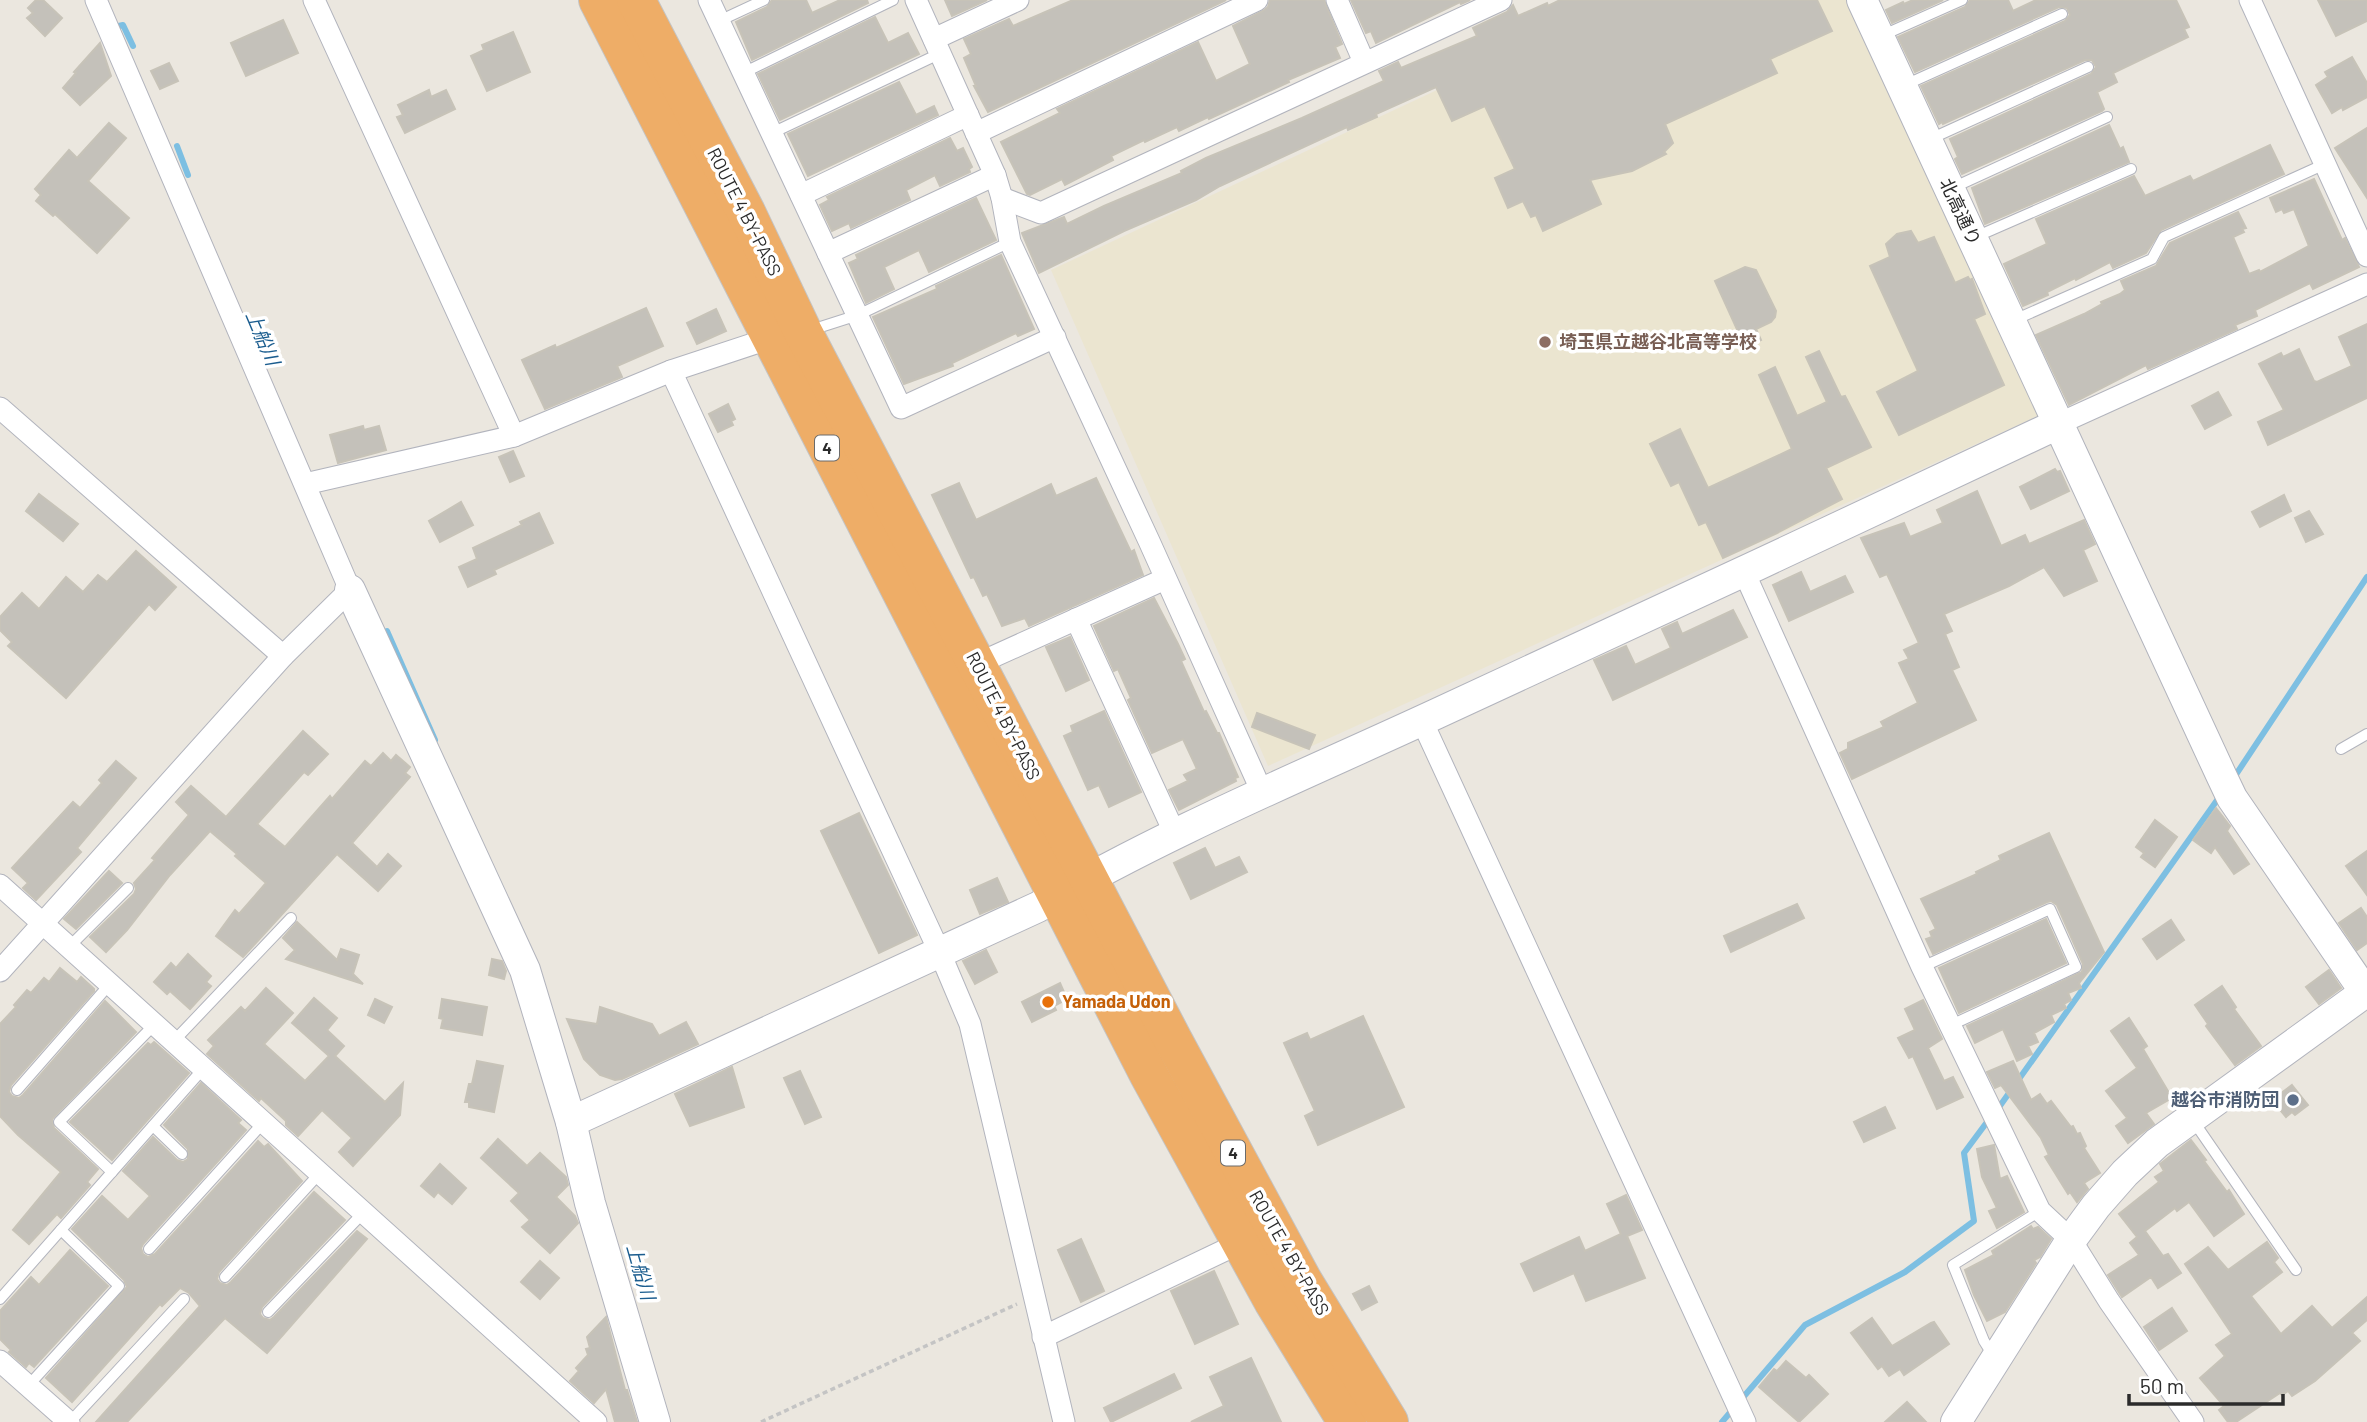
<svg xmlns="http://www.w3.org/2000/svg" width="2367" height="1422" font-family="Barlow,'Noto Sans JP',sans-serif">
	<rect width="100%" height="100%" fill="#ebe7df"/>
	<path fill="#ebe5d0" d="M1630,0H1847L2042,414L1268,766L1051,270Z"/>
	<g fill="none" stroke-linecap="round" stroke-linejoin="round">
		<g stroke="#7dbfe2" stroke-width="6">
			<path d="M114,27L123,25L133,46"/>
			<path d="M177,146L188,175"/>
			<path d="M387,631L435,740"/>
			<path d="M2233,779L2367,577"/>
			<path d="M1997,1110L2220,796"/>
			<path d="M1722,1422L1805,1325L1905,1272L1974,1221L1964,1153L1990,1118"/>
		</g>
	</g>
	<g fill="#c4c1ba" stroke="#c7c3b8" stroke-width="2">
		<path d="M36,0H43L62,18L45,36L27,18L33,13L28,8Z"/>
		<path d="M772,0H806L812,13L840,0H867L868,3L752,60L736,22L767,7Z"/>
		<path d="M945,0H987L952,16Z"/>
		<path d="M1073,0H1226L988,112L974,86H976L964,58L971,54L964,39L1009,19L1013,26Z"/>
		<path d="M1270,0H1324L1342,44L1335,47L1340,58L1288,80L1289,82L1209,119L1208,117L1179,131L1177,127L1145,142L1144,140L1111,156L1113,160L1065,185L1062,179L1030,195L1027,194L1001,142L1060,113L1057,109L1198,42L1216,81L1250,64L1233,26L1263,11L1268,7Z"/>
		<path d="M1351,0H1470L1461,4L1460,2L1376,43L1371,31L1366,33Z"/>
		<path d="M1560,0H1817L1832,31L1770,59L1777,73L1665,124L1673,143L1664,152L1666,154L1632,171L1590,180L1601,204L1543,231L1536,215L1531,217L1523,201L1508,208L1495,178L1515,169L1485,106L1452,121L1436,87L1376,114L1377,117L1348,130L1347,127L1220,186L1196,200L1124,231L1039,273L1022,233L1064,217L1067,224L1104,206L1182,173L1181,171L1206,158L1302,118L1384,81L1379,71L1398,62L1401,68L1477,36L1473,28L1507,12L1513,5L1518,16L1547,3L1548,6Z"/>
		<path d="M1913,0H1943L1892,23L1886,10L1903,2L1904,4Z"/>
		<path d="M1970,0H2008L2013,11L2036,0H2176L2189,27L2184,29L2188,37L2113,73L2117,82L2097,92L2104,109L2102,111L1962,174L1955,159L1958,157L1950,139L2091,74L2096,67L2092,60H2085L1943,124L1942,122L1939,124L1921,86L2065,21L2070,15L2067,8L2059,7L1915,72L1898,37L1965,7Z"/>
		<path d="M2318,0H2367V21L2336,36Z"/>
		<path d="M875,17L888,43L908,33L919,54L780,120L758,74Z"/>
		<path d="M283,20L298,53L246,76L231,43Z"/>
		<path d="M513,32L530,72L487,91L471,56L484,50L482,45Z"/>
		<path d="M100,43L111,76L80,105L63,88L76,73L74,72Z"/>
		<path d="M2352,57L2367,83V97L2343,110L2342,107L2332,113L2316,85L2328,77L2325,72Z"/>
		<path d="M169,63L178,81L160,89L151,71Z"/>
		<path d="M899,82L916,115L934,106L938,115L808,176L788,134Z"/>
		<path d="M429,90L431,97L446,90L455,109L405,133L397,117L403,115L398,105Z"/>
		<path d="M109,123L126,138L88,181L129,218L97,253L55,214L53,216L36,201L41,195L35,189L69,150L77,158Z"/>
		<path d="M2109,125L2120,149L2123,147L2129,162L1985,224L1972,188Z"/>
		<path d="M2367,128V198L2335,148Z"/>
		<path d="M950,138L957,151L963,148L972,167L969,169L970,172L940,186L935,175L906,190L910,200L851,228L849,223L832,231L820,205L829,200L827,197Z"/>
		<path d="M2270,145L2284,174L2161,230L2146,253L2113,268L2110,262L2076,280L2075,278L2047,292L2048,295L2023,306L2004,264L2047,244L2036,219L2134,176L2145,196L2190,176L2193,181Z"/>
		<path d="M2314,179L2342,240L2345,238L2359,267L2313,289L2310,283L2255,310L2257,316L2235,325L2237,329L2148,369L2146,365L2069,405L2036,335L2084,314L2102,304L2101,302L2120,294L2125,290L2121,281L2156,266L2170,243L2238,212L2246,228L2242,229L2244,232L2233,237L2249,274L2259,270L2260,272L2309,246L2294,209L2284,213L2282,209L2276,212L2270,198Z"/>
		<path d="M976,198L996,240L929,272L919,250L884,267L894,289L866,303L849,263L858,259L856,255Z"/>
		<path d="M1911,231L1918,243L1934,237L1955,283L1968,277L1970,280L1972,279L1985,314L1974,319L2004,385L1899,435L1877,392L1918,371L1870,266L1890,257L1886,244L1897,234Z"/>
		<path d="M1001,255L1034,329L1018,336L1016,333L952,363L953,366L904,384L873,317L937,289L936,286Z"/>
		<path d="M1745,267L1756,270L1776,311L1775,317L1771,322L1756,329L1761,340L1745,347L1715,281Z"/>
		<path d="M646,308L663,346L617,366L622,377L545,409L522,360L555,345L556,348Z"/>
		<path d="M716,309L726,331L697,344L687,323Z"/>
		<path d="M2367,324V398L2268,445L2258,422L2284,410L2259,364L2281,353L2283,357L2299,349L2314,381L2317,382L2352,366L2339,337Z"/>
		<path d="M1819,351L1841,397L1845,396L1871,447L1826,468L1842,499L1777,533L1723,558L1706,522L1699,525L1679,482L1671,486L1650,444L1680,429L1708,488L1792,449L1759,375L1775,367L1797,416L1827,402L1806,357Z"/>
		<path d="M2218,392L2231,415L2205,429L2192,406Z"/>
		<path d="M728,404L735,419L731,421L733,425L718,432L709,414Z"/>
		<path d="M363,426L364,430L379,426L386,450L338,463L330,435Z"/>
		<path d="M513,451L524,476L510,482L499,457Z"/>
		<path d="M2055,469L2057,472L2060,471L2069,491L2031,509L2020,487Z"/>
		<path d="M1096,478L1131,552L1134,550L1143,575L1029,626L1025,618L1002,626L987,594L983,596L974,577L971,578L932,495L959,483L976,520L1051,484L1056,496Z"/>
		<path d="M1977,491L2001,546L2025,535L2029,544L2084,520L2095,544L2083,550L2097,581L2064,596L2044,567L2009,586L1944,614L1952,631L1945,634L1959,667L1952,670L1976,720L1852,779L1840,753L1848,749V743L1884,727L1881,722L1918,703L1899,663L1909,659L1904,650L1919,643L1887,574L1880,577L1861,538L1904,523L1910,537L1943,523L1937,510Z"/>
		<path d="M39,494L78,524L63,541L26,511Z"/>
		<path d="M2284,495L2291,511L2260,527L2252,512Z"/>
		<path d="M461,502L473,525L440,542L429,521Z"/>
		<path d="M2309,511L2323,534L2306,542L2295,518Z"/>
		<path d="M539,513L553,543L494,570L496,574L468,587L459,567L477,559L473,548L522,525L520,522Z"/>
		<path d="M136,551L176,587L155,610L149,604L66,698L8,646L12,642L0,630V617L22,593L39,609L66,577L83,592L98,575L107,582Z"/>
		<path d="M1801,572L1810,592L1845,576L1853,592L1789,621L1773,585Z"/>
		<path d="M1154,598L1178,644L1185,659L1181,661L1204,712L1206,711L1217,733H1219L1238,777L1235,778L1236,781L1179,810L1169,790L1188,781L1184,775L1197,769L1183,739L1152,753L1128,700L1131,698L1118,669L1114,671L1094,626Z"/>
		<path d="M1733,610L1747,637L1613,700L1594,660L1626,646L1635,665L1671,648L1662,629L1677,622L1682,634Z"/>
		<path d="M1070,637L1089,680L1066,691L1046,647Z"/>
		<path d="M1104,711L1141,792L1109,807L1099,785L1088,790L1064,736L1073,732L1071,726Z"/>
		<path d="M1257,713L1315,735L1309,749L1252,727Z"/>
		<path d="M303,731L328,754L308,775L304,772L257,824L285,847L330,796L332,799L365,761L371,766L383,753L391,761L396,755L410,767L405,773L410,777L352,843L377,867L388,854L401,866L378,891L337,854L243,957L216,936L235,910L239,914L266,883L235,856L237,854L210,831L170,875L127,930L106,952L90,937L134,894L136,889L134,883L155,860L152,858L189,815L176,802L191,786L226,817Z"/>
		<path d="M116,761L136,778L77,848L81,852L36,900L23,888L28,883L12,868L73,802L80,808L102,783L99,780Z"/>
		<path d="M2216,808L2230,826L2227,831L2249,864L2234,874L2215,847L2211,853L2193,840Z"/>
		<path d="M859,813L917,935L879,953L821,831Z"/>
		<path d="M2155,820L2177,837L2155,867L2141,857L2144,853L2136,847Z"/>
		<path d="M2049,833L2104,952L2079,983L2081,988L2068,993L2071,1000L2064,1004L2066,1008L2051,1015L2054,1022L2034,1033L2038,1042L2028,1046L2032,1054L2017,1061L2003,1029L1975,1043L1967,1026L2082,972L2083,964L2057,905L2051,901L2047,902L1933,954L1926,939L1932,937L1930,932L1936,929L1921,899L1977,874L1976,872L2001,860L1999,856Z"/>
		<path d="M1205,848L1215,868L1239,857L1247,872L1191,899L1174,863Z"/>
		<path d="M2367,851V895L2346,866Z"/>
		<path d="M109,871L122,883L76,929L64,919Z"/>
		<path d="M997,878L1008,902L980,914L970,890Z"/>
		<path d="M1797,904L1804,918L1731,952L1724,936Z"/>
		<path d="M2361,908L2367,917V943L2357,950L2339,923Z"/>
		<path d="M2046,919L2066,963L1959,1013L1939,968Z"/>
		<path d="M2171,920L2184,940L2157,959L2143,939Z"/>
		<path d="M297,922L337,960L341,949L359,955L353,974L363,984L286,959L295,950L283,938Z"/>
		<path d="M986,950L997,972L975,984L963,961Z"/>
		<path d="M188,954L211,976L206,982L211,986L190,1009L170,991L167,994L154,982L171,963L176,968Z"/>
		<path d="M492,959L502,961L506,971L504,979L489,975Z"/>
		<path d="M60,968L77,982L81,977L94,989V991L11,1085L9,1092L12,1096L19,1098L23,1095L105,1001L136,1032L52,1119L54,1128L98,1169L87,1182L90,1185L61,1218L57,1214L29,1244L13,1230L61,1172L18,1135L0,1116V1024L16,1007L14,1005L27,990L31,993L44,978L49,982Z"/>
		<path d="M2329,970L2341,988L2319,1004L2306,987Z"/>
		<path d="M1060,983L1067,999L1054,1006L1056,1010L1032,1022L1022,1002Z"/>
		<path d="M2222,986L2236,1007L2234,1009L2261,1046L2235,1065L2206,1026L2208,1024L2195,1005Z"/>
		<path d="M266,988L293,1013L264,1044L305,1081L329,1056L292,1023L314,998L337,1018L327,1030L344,1046L335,1056L385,1102L403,1083L400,1115L353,1166L339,1152L352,1138L322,1110L298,1136L286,1125V1121L261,1098L259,1101L207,1054L214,1046L208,1040L241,1007L245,1011Z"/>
		<path d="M375,999L392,1007L384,1023L368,1015Z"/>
		<path d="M442,999L487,1007L482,1035L441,1028L443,1019L439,1018Z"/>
		<path d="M1923,1000L1942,1039L1928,1048L1944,1081L1953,1077L1963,1097L1937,1109L1913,1056L1909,1058L1898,1038L1915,1030L1905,1009Z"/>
		<path d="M600,1007L652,1024L659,1036L686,1022L698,1044L622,1079L615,1080L600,1075L584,1059L567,1019L597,1024Z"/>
		<path d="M1363,1016L1404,1107L1318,1145L1305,1116L1315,1111L1284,1043L1307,1033L1310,1040Z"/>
		<path d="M2129,1018L2147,1046L2143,1049L2172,1098L2146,1113L2154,1124L2128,1143L2116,1126L2127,1118L2106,1091L2137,1068L2111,1031Z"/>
		<path d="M154,1042L189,1073L112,1160L70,1122L148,1043L151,1045Z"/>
		<path d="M477,1061L503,1066L494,1112L469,1107V1102H465L469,1084H472Z"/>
		<path d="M2013,1061L2031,1100L2040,1094L2047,1104L2051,1101L2071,1127L2073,1126L2077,1134L2080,1133L2086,1146L2084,1148L2100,1173L2084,1183L2088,1189L2077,1202L2070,1192L2068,1194L2045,1157L2049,1155L2041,1138L2001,1085L1995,1088L1987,1072Z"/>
		<path d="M732,1067L744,1107L690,1126L675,1094Z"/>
		<path d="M800,1071L821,1117L805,1124L784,1078Z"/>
		<path d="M201,1083L241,1120L238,1123L246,1130L143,1244L141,1248L143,1254L148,1257L155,1254L258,1141L264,1147L268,1144L302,1181L219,1272L217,1279L220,1283L227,1285L231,1282L314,1192L345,1220L262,1307L260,1314L263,1318L270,1320L274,1317L357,1231L367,1239L267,1353L225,1318L127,1422H96L200,1306L189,1293L180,1288L162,1306L160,1304L72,1402L46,1378L127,1287L124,1280L72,1229L102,1196L128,1220L150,1196L123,1171L153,1137L177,1160L183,1162L188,1159V1149L164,1125Z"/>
		<path d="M2292,1085L2308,1105L2295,1115L2292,1112L2286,1117L2272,1100Z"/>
		<path d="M1885,1107L1895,1128L1864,1142L1854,1122Z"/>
		<path d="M498,1139L527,1166L540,1153L566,1177L568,1185L556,1197L575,1216L578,1223L550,1253L522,1227L530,1220L511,1201L519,1193L481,1158Z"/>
		<path d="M2191,1140L2206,1160L2204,1161L2227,1192L2229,1190L2244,1214L2214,1236L2189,1202L2177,1211L2175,1208L2145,1231L2163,1256L2168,1254L2181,1273L2158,1288L2151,1277L2122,1297L2108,1275L2139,1255L2130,1243L2137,1237L2119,1214L2159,1182L2155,1177L2164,1171L2160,1164Z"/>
		<path d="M1994,1145L2000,1179L2007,1176L2024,1212L1997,1228L1989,1211L1997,1208L1982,1177L1977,1149Z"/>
		<path d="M440,1164L466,1188L452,1204L438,1192L434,1197L421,1186Z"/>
		<path d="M1626,1195L1642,1230L1627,1236L1645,1278L1586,1301L1574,1273L1534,1291L1521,1264L1579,1237L1585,1251L1621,1234L1607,1204Z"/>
		<path d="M2031,1226L2033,1229L2038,1227L2051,1239L2040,1257L2034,1260L2036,1263L2005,1312L1987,1321L1974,1295L1965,1270L1994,1255L1992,1251Z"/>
		<path d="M1081,1239L1104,1291L1081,1302L1058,1250Z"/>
		<path d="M2267,1242L2278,1258L2274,1262L2282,1272L2251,1296L2281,1334L2312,1306L2332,1328L2367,1297V1320L2352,1333L2360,1341L2315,1381L2292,1396L2288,1391L2282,1395L2280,1393L2236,1422H2228L2219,1410L2224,1406L2200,1378L2225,1356L2216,1345L2232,1334L2185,1264L2208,1247L2228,1270Z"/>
		<path d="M70,1250L108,1286L34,1367L29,1363L26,1367L9,1352L11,1350L0,1339V1311L31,1277L39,1285Z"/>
		<path d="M540,1261L559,1278L540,1299L521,1282Z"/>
		<path d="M1214,1271L1238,1324L1195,1344L1171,1291Z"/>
		<path d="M1369,1286L1377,1302L1362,1310L1353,1294Z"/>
		<path d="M2172,1308L2187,1331L2159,1350L2144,1327Z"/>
		<path d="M606,1317L625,1390H627L637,1422H615L606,1389L594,1403L570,1381L579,1371L576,1368L588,1355L586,1349L590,1348L587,1337Z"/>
		<path d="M1872,1318L1892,1346L1931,1323L1934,1322L1949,1344L1904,1375L1900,1369L1889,1376L1882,1366L1878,1369L1851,1333Z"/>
		<path d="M1251,1358L1281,1422H1191L1224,1406L1210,1377Z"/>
		<path d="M1786,1361L1806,1378L1809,1375L1828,1394L1799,1422L1759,1387L1774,1369L1777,1371Z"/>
		<path d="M1174,1374L1181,1388L1111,1422L1104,1408Z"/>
		<path d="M1907,1402L1926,1422H1885Z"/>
	</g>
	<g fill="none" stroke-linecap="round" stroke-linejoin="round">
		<defs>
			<g id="lane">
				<path d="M719,21L764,0"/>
				<path d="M1881,36L1962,0"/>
				<path d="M743,73L893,0"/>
				<path d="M1905,85L2062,14"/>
				<path d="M772,133L941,53"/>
				<path d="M1928,140L2088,67"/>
				<path d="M1950,189L2107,117"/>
				<path d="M1973,238L2131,169"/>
				<path d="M2012,321L2152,259L2164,237L2325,164"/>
				<path d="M808,331L858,315L1010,242"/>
				<path d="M2341,749L2367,734"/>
				<path d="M68,948L128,888"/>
				<path d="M1922,967L2050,909L2076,967L1949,1026"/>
				<path d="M154,1025L59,1122L112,1172L203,1069"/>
				<path d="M173,1042L291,918"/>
				<path d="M17,1090L109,985"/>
				<path d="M2192,1119L2296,1270"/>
				<path d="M153,1126L182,1154"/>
				<path d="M149,1249L263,1123"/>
				<path d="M225,1277L319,1174"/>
				<path d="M0,1299L112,1172"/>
				<path d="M268,1312L363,1213"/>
				<path d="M1994,1357L1984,1341L1953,1265L2040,1211"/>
				<path d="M28,1386L119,1286L61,1230"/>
				<path d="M70,1422L184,1299"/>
			</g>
			<g id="street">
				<path d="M314,0L514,436"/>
				<path d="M709,0L828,253"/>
				<path d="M916,0L995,175L1002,198L1010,242L1149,541L1262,792"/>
				<path d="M1337,0L1364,62"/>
				<path d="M2250,0L2367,256"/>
				<path d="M934,39L1018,0"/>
				<path d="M976,133L1257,0"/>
				<path d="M995,175L828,253L901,408L1055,337"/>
				<path d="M801,195L968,115"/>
				<path d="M1002,198L1041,213L1501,0"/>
				<path d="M671,371L940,953L970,1024L1064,1422"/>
				<path d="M0,408L283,656"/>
				<path d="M2058,424L2367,284"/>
				<path d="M305,484L514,436L671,371L771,338"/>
				<path d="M1744,572L1922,967L2040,1211L2071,1240L2109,1301L2193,1422"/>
				<path d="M1076,619L1175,834"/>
				<path d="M977,664L1165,579"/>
				<path d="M1422,721L1745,1422"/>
				<path d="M0,885L596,1422"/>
				<path d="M0,971L283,656L350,590L96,0"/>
				<path d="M1043,1337L1240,1243"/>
				<path d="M0,1361L69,1422"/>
			</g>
			<g id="secondary">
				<path d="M1862,0L2222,777L2232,798L2365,992"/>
				<path d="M350,590L525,970L571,1122L590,1203L655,1422"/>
				<path d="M571,1122L1038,907C1166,832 1302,776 1436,714C1644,618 1851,522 2058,424"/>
				<path d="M1956,1422L2071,1240L2096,1206L2125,1173L2157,1143L2367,991"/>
			</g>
			<g id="highway">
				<path d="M598,0L1149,1075L1273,1301L1347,1422"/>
				<path d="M636,0L746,212L803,332L1173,1040L1303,1281L1389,1422"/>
			</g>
		</defs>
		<use href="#lane" stroke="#b2b4bd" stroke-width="12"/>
		<use href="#street" stroke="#b2b4bd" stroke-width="23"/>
		<use href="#secondary" stroke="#b2b4bd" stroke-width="32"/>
		<use href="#highway" stroke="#c4c4c4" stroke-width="40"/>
		<path stroke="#c4c4c4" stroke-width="3.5" stroke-dasharray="5 3.5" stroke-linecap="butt" d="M761,1422L1017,1304"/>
		<use href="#lane" stroke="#fff" stroke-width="10"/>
		<use href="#street" stroke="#fff" stroke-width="21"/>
		<use href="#secondary" stroke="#fff" stroke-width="30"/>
		<use href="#highway" stroke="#eead67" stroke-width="38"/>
	</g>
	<circle fill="#8d6e63" stroke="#fff" stroke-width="2.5" cx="1545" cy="342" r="7"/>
	<circle fill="#e8710a" stroke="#fff" stroke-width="2.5" cx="1048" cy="1002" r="7"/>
	<circle fill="#5c6f8a" stroke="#fff" stroke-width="2.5" cx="2293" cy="1100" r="7"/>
	<g text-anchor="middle" stroke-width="7" stroke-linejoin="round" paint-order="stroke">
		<g fill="#fff" stroke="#6b6b6b" stroke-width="2">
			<rect x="815" y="435.5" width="24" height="25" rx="5"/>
			<rect x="1221" y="1140.5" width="24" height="25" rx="5"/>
		</g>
		<g font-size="16" font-weight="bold" fill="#2b2b2b">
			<text x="827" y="454">4</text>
			<text x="1233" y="1159">4</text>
		</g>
		<g font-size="18" fill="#2b2b2b" stroke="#fff">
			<text transform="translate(744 212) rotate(63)" y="6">ROUTE 4 BY-PASS</text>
			<text transform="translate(1960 212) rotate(65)" y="6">北高通り</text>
			<text transform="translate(1003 716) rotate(63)" y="6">ROUTE 4 BY-PASS</text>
			<text transform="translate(1289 1253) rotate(60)" y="6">ROUTE 4 BY-PASS</text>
		</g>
		<g font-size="18" font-weight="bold" fill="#785e54" stroke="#fff" text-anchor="start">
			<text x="1559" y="348">埼玉県立越谷北高等学校</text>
		</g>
		<g font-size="18" font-weight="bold" fill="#c56008" stroke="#fff" text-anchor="start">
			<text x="1062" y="1008">Yamada Udon</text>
		</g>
		<g font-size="18" font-weight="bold" fill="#4e5e75" stroke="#fff" text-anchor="end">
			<text x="2279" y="1106">越谷市消防団</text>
		</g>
		<g font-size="19" font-style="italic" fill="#1b5d8f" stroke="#fff">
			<text transform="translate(263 338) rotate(67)" y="7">上船川</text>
			<text transform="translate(641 1272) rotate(74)" y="7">上船川</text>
		</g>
	</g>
	<path d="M2129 1394v10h154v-10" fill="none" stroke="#2b2b2b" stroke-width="3.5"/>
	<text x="2140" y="1394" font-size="21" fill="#2b2b2b" stroke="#ffffff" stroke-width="5" paint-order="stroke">50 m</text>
</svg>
